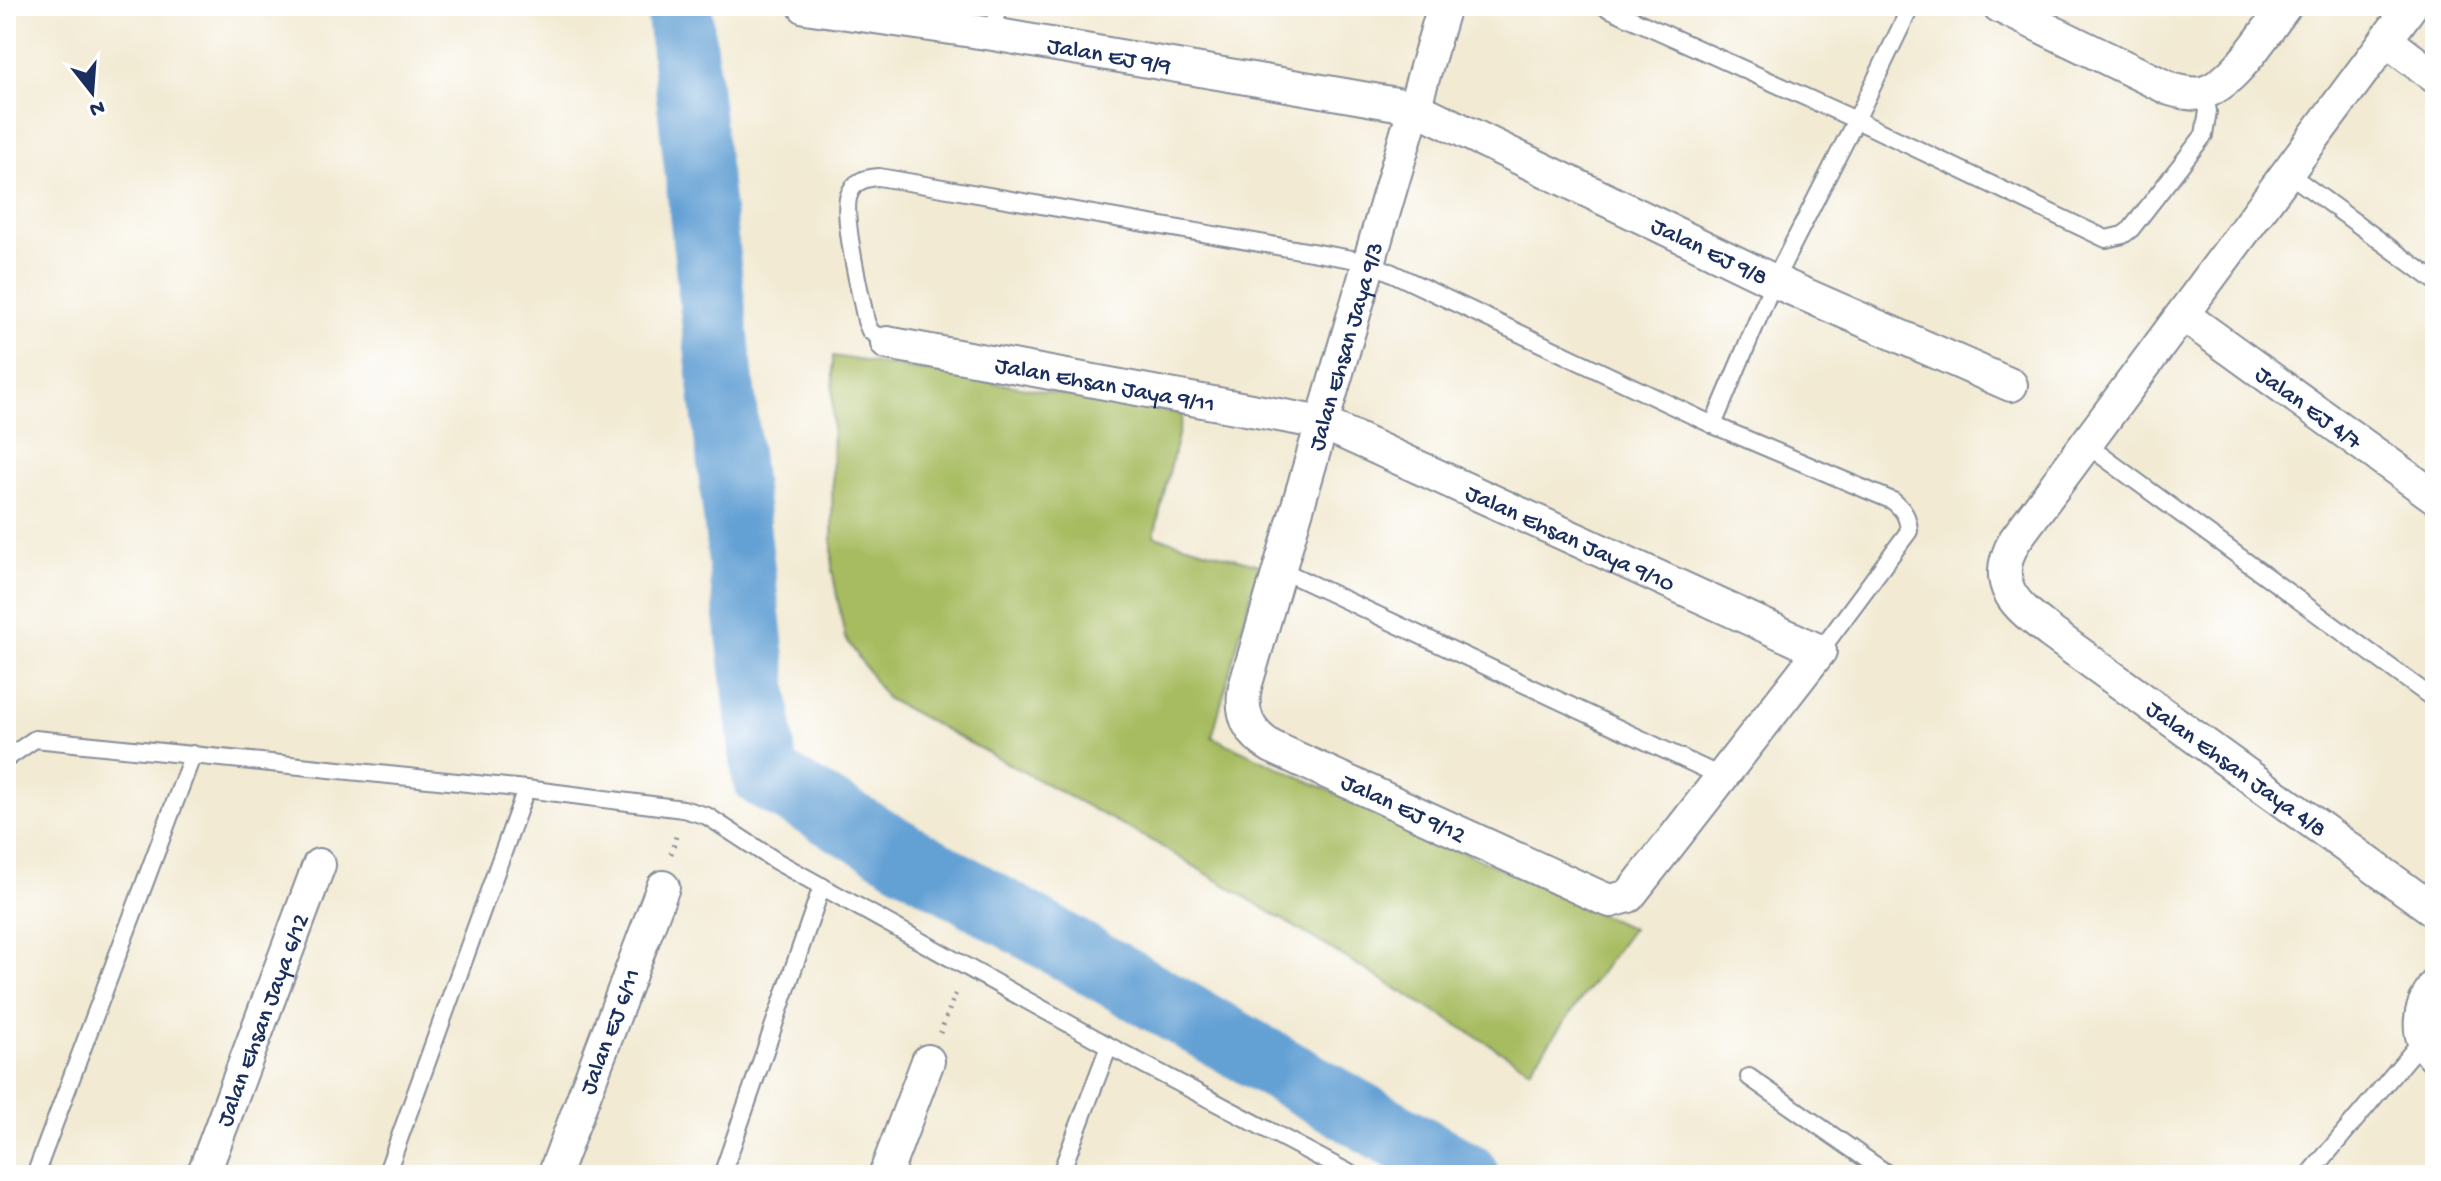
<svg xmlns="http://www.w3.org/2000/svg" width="2441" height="1181" font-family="'Gochi Hand',sans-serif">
	<rect width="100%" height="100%" fill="#fff"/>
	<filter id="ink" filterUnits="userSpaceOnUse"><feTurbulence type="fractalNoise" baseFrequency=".0125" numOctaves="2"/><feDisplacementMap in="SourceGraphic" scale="16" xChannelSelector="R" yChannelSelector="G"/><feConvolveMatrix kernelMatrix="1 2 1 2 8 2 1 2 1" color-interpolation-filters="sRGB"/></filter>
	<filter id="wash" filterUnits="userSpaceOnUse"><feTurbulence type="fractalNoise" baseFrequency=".006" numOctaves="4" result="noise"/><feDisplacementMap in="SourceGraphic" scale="32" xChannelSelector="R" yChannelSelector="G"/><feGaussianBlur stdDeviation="1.8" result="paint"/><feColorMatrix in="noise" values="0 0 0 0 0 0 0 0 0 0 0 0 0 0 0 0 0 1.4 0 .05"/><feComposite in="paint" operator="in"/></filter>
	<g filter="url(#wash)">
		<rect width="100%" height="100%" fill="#f2ead3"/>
		<path fill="#a7bc61" stroke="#617660" stroke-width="2" d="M833,356L1183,414L1154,536L1259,565L1212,737L1632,929L1530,1069L1154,842L886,698L845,637L832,570Z"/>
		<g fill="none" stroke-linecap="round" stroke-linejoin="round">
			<path stroke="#63a0d4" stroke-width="66" d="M679,6L765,776L1466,1175"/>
		</g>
	</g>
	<g filter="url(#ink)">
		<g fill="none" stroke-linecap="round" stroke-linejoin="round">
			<defs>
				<g id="lane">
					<path d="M1603,6L1856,120L2106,239L2123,235L2131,229L2204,135L2208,111L2203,92"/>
					<path d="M993,34L998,6"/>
					<path d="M2288,173L2435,281"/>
					<path d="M887,343L870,331L866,321C861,296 841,215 849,195C854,181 865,178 879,177L1369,262L1713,425L1893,501C1904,510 1908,517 1909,531L1820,651"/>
					<path d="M1713,425L1774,281L1856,120L1911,6"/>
					<path d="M2087,445L2435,700"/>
					<path d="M1279,569L1720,776"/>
					<path d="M6,759L35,739L526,789L683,809L707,816L776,861L1109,1046L1353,1175"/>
					<path d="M1749,1077L1889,1175"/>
					<path d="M35,1175L193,754"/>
					<path d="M386,1175L526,789"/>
					<path d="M722,1175L822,886"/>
					<path d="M1060,1175L1109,1046"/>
					<path d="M2309,1175L2423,1039"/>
				</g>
				<g id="street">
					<path d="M1999,6L2170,89C2181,92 2191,95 2202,93C2233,86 2266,31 2285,6"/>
					<path id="s1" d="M2411,6L2015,540C1989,586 2017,606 2050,632L2435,911"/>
					<path id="s2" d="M805,7L993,34L1414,107L1774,281L2011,385"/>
					<path d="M2386,40L2435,77"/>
					<path id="s3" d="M2183,315L2435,497"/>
					<path id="s4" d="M887,343L1322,423L1820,651L1629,896L1611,901L1602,898L1272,747C1248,733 1240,713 1245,687C1311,460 1377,233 1444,6"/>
					<path d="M2435,985C2419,1007 2413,1036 2435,1057"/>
					<path id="s5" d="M203,1175L319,865"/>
					<path id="s6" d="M554,1175L663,887"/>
					<path d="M885,1175L928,1061"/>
				</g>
			</defs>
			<use href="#lane" stroke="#868c98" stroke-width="20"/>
			<use href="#street" stroke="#868c98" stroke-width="36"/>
			<g stroke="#868c98" stroke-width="5" stroke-dasharray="2 6" stroke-linecap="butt">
				<path d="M671,854L677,833"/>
				<path d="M940,1033L957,990"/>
			</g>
			<use href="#lane" stroke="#fff" stroke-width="16"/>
			<use href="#street" stroke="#fff" stroke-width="32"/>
		</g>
	</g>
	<g text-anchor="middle" stroke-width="6" stroke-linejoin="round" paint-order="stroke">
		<g font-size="24" fill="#1b2f5e" stroke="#fff">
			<text dy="8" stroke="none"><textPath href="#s2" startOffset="308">Jalan EJ 9/9</textPath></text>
			<text dy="8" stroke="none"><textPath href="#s2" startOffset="946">Jalan EJ 9/8</textPath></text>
			<text dy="8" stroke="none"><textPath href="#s4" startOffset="2118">Jalan Ehsan Jaya 9/3</textPath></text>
			<text dy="8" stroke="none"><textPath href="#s4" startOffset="222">Jalan Ehsan Jaya 9/11</textPath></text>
			<text dy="8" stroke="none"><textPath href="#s3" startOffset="156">Jalan EJ 4/7</textPath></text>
			<text dy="8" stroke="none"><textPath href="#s4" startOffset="716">Jalan Ehsan Jaya 9/10</textPath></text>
			<text dy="8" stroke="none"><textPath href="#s1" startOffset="1008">Jalan Ehsan Jaya 4/8</textPath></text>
			<text transform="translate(1404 807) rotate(25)" y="8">Jalan EJ 9/12</text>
			<text dy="8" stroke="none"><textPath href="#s5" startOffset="166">Jalan Ehsan Jaya 6/12</textPath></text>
			<text dy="8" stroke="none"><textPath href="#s6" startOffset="154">Jalan EJ 6/11</textPath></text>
		</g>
	</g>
	<rect width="2441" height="1181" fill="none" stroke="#fff" stroke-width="32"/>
	<g transform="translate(92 92) rotate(163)" stroke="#ffffff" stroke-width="6" paint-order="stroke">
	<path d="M0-6L14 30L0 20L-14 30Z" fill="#1b2f5e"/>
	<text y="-12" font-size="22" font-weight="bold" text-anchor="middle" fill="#1b2f5e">N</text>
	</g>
</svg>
